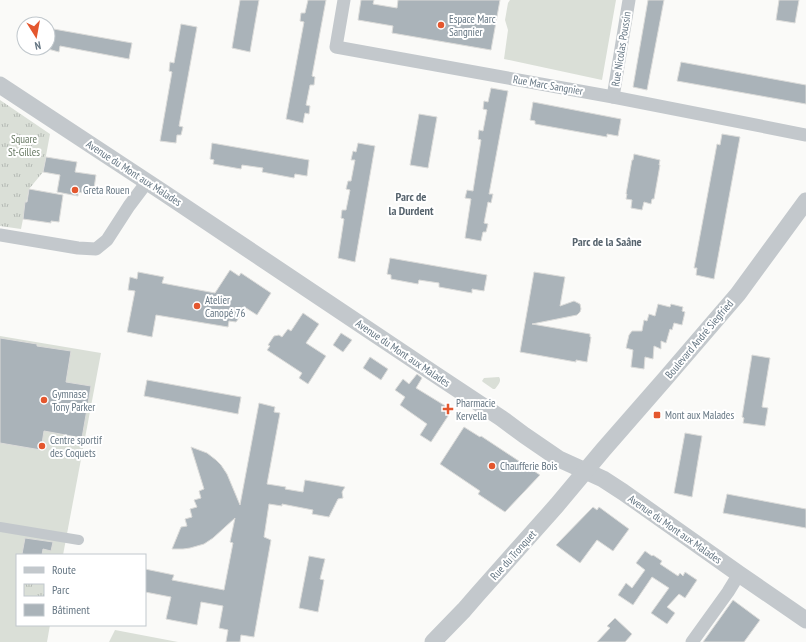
<svg xmlns="http://www.w3.org/2000/svg" width="806" height="642" font-family="'PT Sans Narrow',sans-serif">
	<defs>
		<pattern id="park-tufts" width="24" height="20" patternUnits="userSpaceOnUse"><rect width="24" height="20" fill="#dadfd7"/><path d="M3 7l-1-3M5 7V3M7 7l1-3M15 17l-1-3M17 17v-4M19 17l1-3" fill="none" stroke="#b4b9b4"/></pattern>
	</defs>
	<rect width="100%" height="100%" fill="#fafaf8"/>
	<g fill="#dadfd7">
		<path d="M510,0H616L602,80L504,59L508,30L505,20L508,3Z"/>
		<path d="M0,336L101,353L63,555H17V625H50L47,642H0Z"/>
		<path d="M499,377C502,381 498,385 495,389H493L483,382L482,381L484,378Z"/>
		<path d="M115,630L178,642H109Z"/>
	</g>
	<path fill="url(#park-tufts)" d="M0,100L50,134L43,172L29,189L21,229L0,226Z"/>
	<g fill="#aab3b9" stroke="#dcdcda">
		<path d="M240,0H259L250,52L232,48Z"/>
		<path d="M308,0H326L312,76L315,77L314,85H310L306,105L310,106L309,114L305,113L303,123L286,119L304,22L300,21L301,13H305Z"/>
		<path d="M361,0H374L373,4L397,8L398,0H500L491,50L392,33L393,26L358,20Z"/>
		<path d="M648,0H664L647,90L633,87Z"/>
		<path d="M779,0H799L795,23L776,20Z"/>
		<path d="M181,24L197,27L179,126L183,127L181,135H177L176,143L160,141L172,72L169,71L170,62L174,63Z"/>
		<path d="M48,28L132,43L129,59L60,46L59,52L48,49Z"/>
		<path d="M681,62L806,85V104L677,81Z"/>
		<path d="M491,88L508,91L489,194H493L491,203L488,202L484,223L488,224L486,232H483L481,241L465,238L471,199L465,198L467,190L473,191L481,140L478,139L479,130L483,131L487,110L483,109L484,101L488,102Z"/>
		<path d="M533,102L621,119L618,136L607,134V137L535,124V121L530,120Z"/>
		<path d="M419,114L437,117L428,168L410,165Z"/>
		<path d="M722,134L740,137L714,279L696,275L697,268H694L717,144L720,145Z"/>
		<path d="M212,143L309,160L307,176L295,174L294,178L262,172L263,168L242,165L241,169L213,164L214,160L210,159Z"/>
		<path d="M358,143L375,146L355,262L338,258L344,219L341,218L342,210H346L350,190L346,189L348,181H351L355,160H351L353,151L356,152Z"/>
		<path d="M634,154L660,160L659,165H660L654,199H652L651,204L644,202L642,210L631,208L632,200L626,199L627,194H626L632,160H633Z"/>
		<path d="M46,157L77,162L75,172L96,175L93,195L78,192V196L57,192L60,175L43,172Z"/>
		<path d="M29,189L63,195L59,222L51,221V223L23,219L25,202H27Z"/>
		<path d="M390,258L487,275L484,291L472,289V293L439,287V283L419,280L418,284L391,279V275L387,274Z"/>
		<path d="M230,270L239,276L241,273L271,293L257,315L246,308L236,322L229,321L228,327L156,315L152,337L127,332L135,291L128,290L130,277L137,279L138,272L164,277L162,283L215,293Z"/>
		<path d="M534,272L565,277L560,306L574,301L580,304L581,309L580,312L577,315L532,324L590,334V337H591L587,362L576,360V362L520,352Z"/>
		<path d="M658,304L670,307L671,304L683,307L682,311L685,312L682,325L674,323L672,330L670,329L666,343L661,341V349L654,346L653,359L645,357L644,369L631,367L633,350L626,348L629,335L632,331H642L644,320L647,321L649,314L655,316Z"/>
		<path d="M303,313L319,324L306,343L326,356L308,384L299,378L302,373L267,350L270,346L268,345L274,336L279,335L282,337L288,329L291,331Z"/>
		<path d="M341,333L352,340L343,352L333,345Z"/>
		<path d="M0,338L37,344V346L71,351L66,382L91,386L82,438L44,431L41,450L0,443Z"/>
		<path d="M752,355L770,358L762,407L768,408L765,426L743,423L744,418L742,417Z"/>
		<path d="M370,357L388,369L381,380L363,368Z"/>
		<path d="M417,374L422,378L416,388L452,410L431,442L420,435L427,424L400,405L405,397L395,390L403,379L409,384Z"/>
		<path d="M147,380L241,397L238,414L144,396Z"/>
		<path d="M259,403L275,407L274,412L280,413L267,484L286,487L285,489L303,492L305,480L345,487L342,492L343,498L338,499L329,517L312,514L313,510L282,504V506L269,504L264,537L271,540L254,637L241,635L240,642H226L228,630L219,628L223,606L201,602L197,625L166,619L171,597L145,592V569L174,575L172,580L224,590L233,543L230,542L235,518L213,538L204,544L190,548L183,549H172L181,527L187,526L185,519L192,517L190,509L197,507L194,500L201,498L199,491L204,489L191,447L207,453L216,460L221,465L227,474L240,505Z"/>
		<path d="M464,427L480,437L481,436L540,475L505,512L478,494L480,491L440,464Z"/>
		<path d="M685,433L702,436L692,497L674,493Z"/>
		<path d="M727,494L806,509V528L723,513Z"/>
		<path d="M593,507L597,510L599,507L629,529L613,551L597,540L580,563L556,545Z"/>
		<path d="M25,538L53,542L51,551L43,549L42,555H29L22,554Z"/>
		<path d="M645,551L652,556L653,555L662,561L660,564L678,576L680,573L683,576L685,572L697,580L685,598L679,594L667,607L675,613L667,624L651,613L669,588L652,577L633,605L618,595L626,583L632,588L645,570L636,563Z"/>
		<path d="M309,556L325,559L320,579L324,580L318,612L299,608Z"/>
		<path d="M733,600L760,620L744,642H703Z"/>
		<path d="M615,618L632,634L625,642H597L610,628L607,626Z"/>
	</g>
	<g fill="none" stroke-linecap="round" stroke-linejoin="round">
		<path stroke="#c3c8cc" stroke-width="10" d="M0,527L79,540"/>
		<g stroke="#c3c8cc" stroke-width="13">
			<path d="M344,0L336,47L613,97L806,135"/>
			<path d="M613,97L629,0"/>
			<path d="M0,235L78,248L96,249L107,240L129,206L147,182"/>
			<path d="M692,642L728,592L739,574"/>
		</g>
		<g stroke="#c3c8cc" stroke-width="17">
			<path d="M0,85L164,193L433,373L501,418L524,435L559,459L603,479L623,492L739,574L806,620"/>
			<path d="M433,642L464,610L477,595L557,505L603,450L665,379L738,294L806,201"/>
		</g>
	</g>
	<g fill="#e4572e" stroke="#fff" stroke-width="1.5">
		<circle cx="441" cy="25" r="4"/>
		<circle cx="75" cy="190" r="4"/>
		<circle cx="197" cy="306" r="4"/>
		<circle cx="44" cy="400" r="4"/>
		<path d="M446 403h4v4h4v4h-4v4h-4v-4h-4v-4h4z"/>
		<rect x="653" y="411" width="8" height="8" rx="2"/>
		<circle cx="42" cy="446" r="4"/>
		<circle cx="492" cy="466" r="4"/>
	</g>
	<g text-anchor="middle" stroke-width="4" stroke-linejoin="round" paint-order="stroke">
		<g font-size="11" fill="#657683" stroke="#fff" text-anchor="start">
			<text x="449" y="23">Espace Marc<tspan x="449" dy="13">Sangnier</tspan></text>
			<text x="83" y="194">Greta Rouen</text>
			<text x="205" y="304">Atelier<tspan x="205" dy="13">Canopé 76</tspan></text>
			<text x="52" y="398">Gymnase<tspan x="52" dy="13">Tony Parker</tspan></text>
			<text x="456" y="407">Pharmacie<tspan x="456" dy="13">Kervella</tspan></text>
			<text x="665" y="419">Mont aux Malades</text>
			<text x="50" y="444">Centre sportif<tspan x="50" dy="13">des Coquets</tspan></text>
			<text x="500" y="470">Chaufferie Bois</text>
		</g>
		<g font-size="11" fill="#657683" stroke="#fff">
			<text transform="translate(621 49) rotate(-81)" y="4">Rue Nicolas Poussin</text>
			<text transform="translate(548 85) rotate(10)" y="4">Rue Marc Sangnier</text>
			<text transform="translate(134 173) rotate(33)" y="4">Avenue du Mont aux Malades</text>
			<text transform="translate(699 339) rotate(-50)" y="4">Boulevard André Siegfried</text>
			<text transform="translate(403 353) rotate(34)" y="4">Avenue du Mont aux Malades</text>
			<text transform="translate(675 529) rotate(35)" y="4">Avenue du Mont aux Malades</text>
			<text transform="translate(513 555) rotate(-48)" y="4">Rue du Tronquet</text>
		</g>
		<g font-size="11" fill="#687a64" stroke="#fff">
			<text x="24" y="143">Square<tspan x="24" dy="13">St-Gilles</tspan></text>
		</g>
		<g font-size="12" font-weight="bold" fill="#57646e" stroke="#fff">
			<text x="411" y="201">Parc de<tspan x="411" dy="14">la Durdent</tspan></text>
			<text x="607" y="246">Parc de la Saâne</text>
		</g>
	</g>
	<rect x="16" y="554" width="130" height="72" fill="#ffffff" stroke="#c1c8cd"/>
	<rect x="24" y="567" width="20" height="6" fill="#c3c8cc" stroke="#c1c8cd"/>
	<text x="52" y="574" font-size="12" fill="#657683">Route</text>
	<rect x="24" y="584" width="20" height="12" fill="url(#park-tufts)" stroke="#c1c8cd"/>
	<text x="52" y="594" font-size="12" fill="#657683">Parc</text>
	<rect x="24" y="604" width="20" height="12" fill="#aab3b9" stroke="#c1c8cd"/>
	<text x="52" y="614" font-size="12" fill="#657683">Bâtiment</text>
	<g transform="translate(36 36) rotate(169)"><circle r="19" fill="#ffffff" stroke="#c1c8cd"/>
	<path d="M0-3L7 15L0 10L-7 15Z" fill="#e4572e"/>
	<text y="-6" font-size="11" font-weight="bold" text-anchor="middle" fill="#657683">N</text>
	</g>
</svg>
